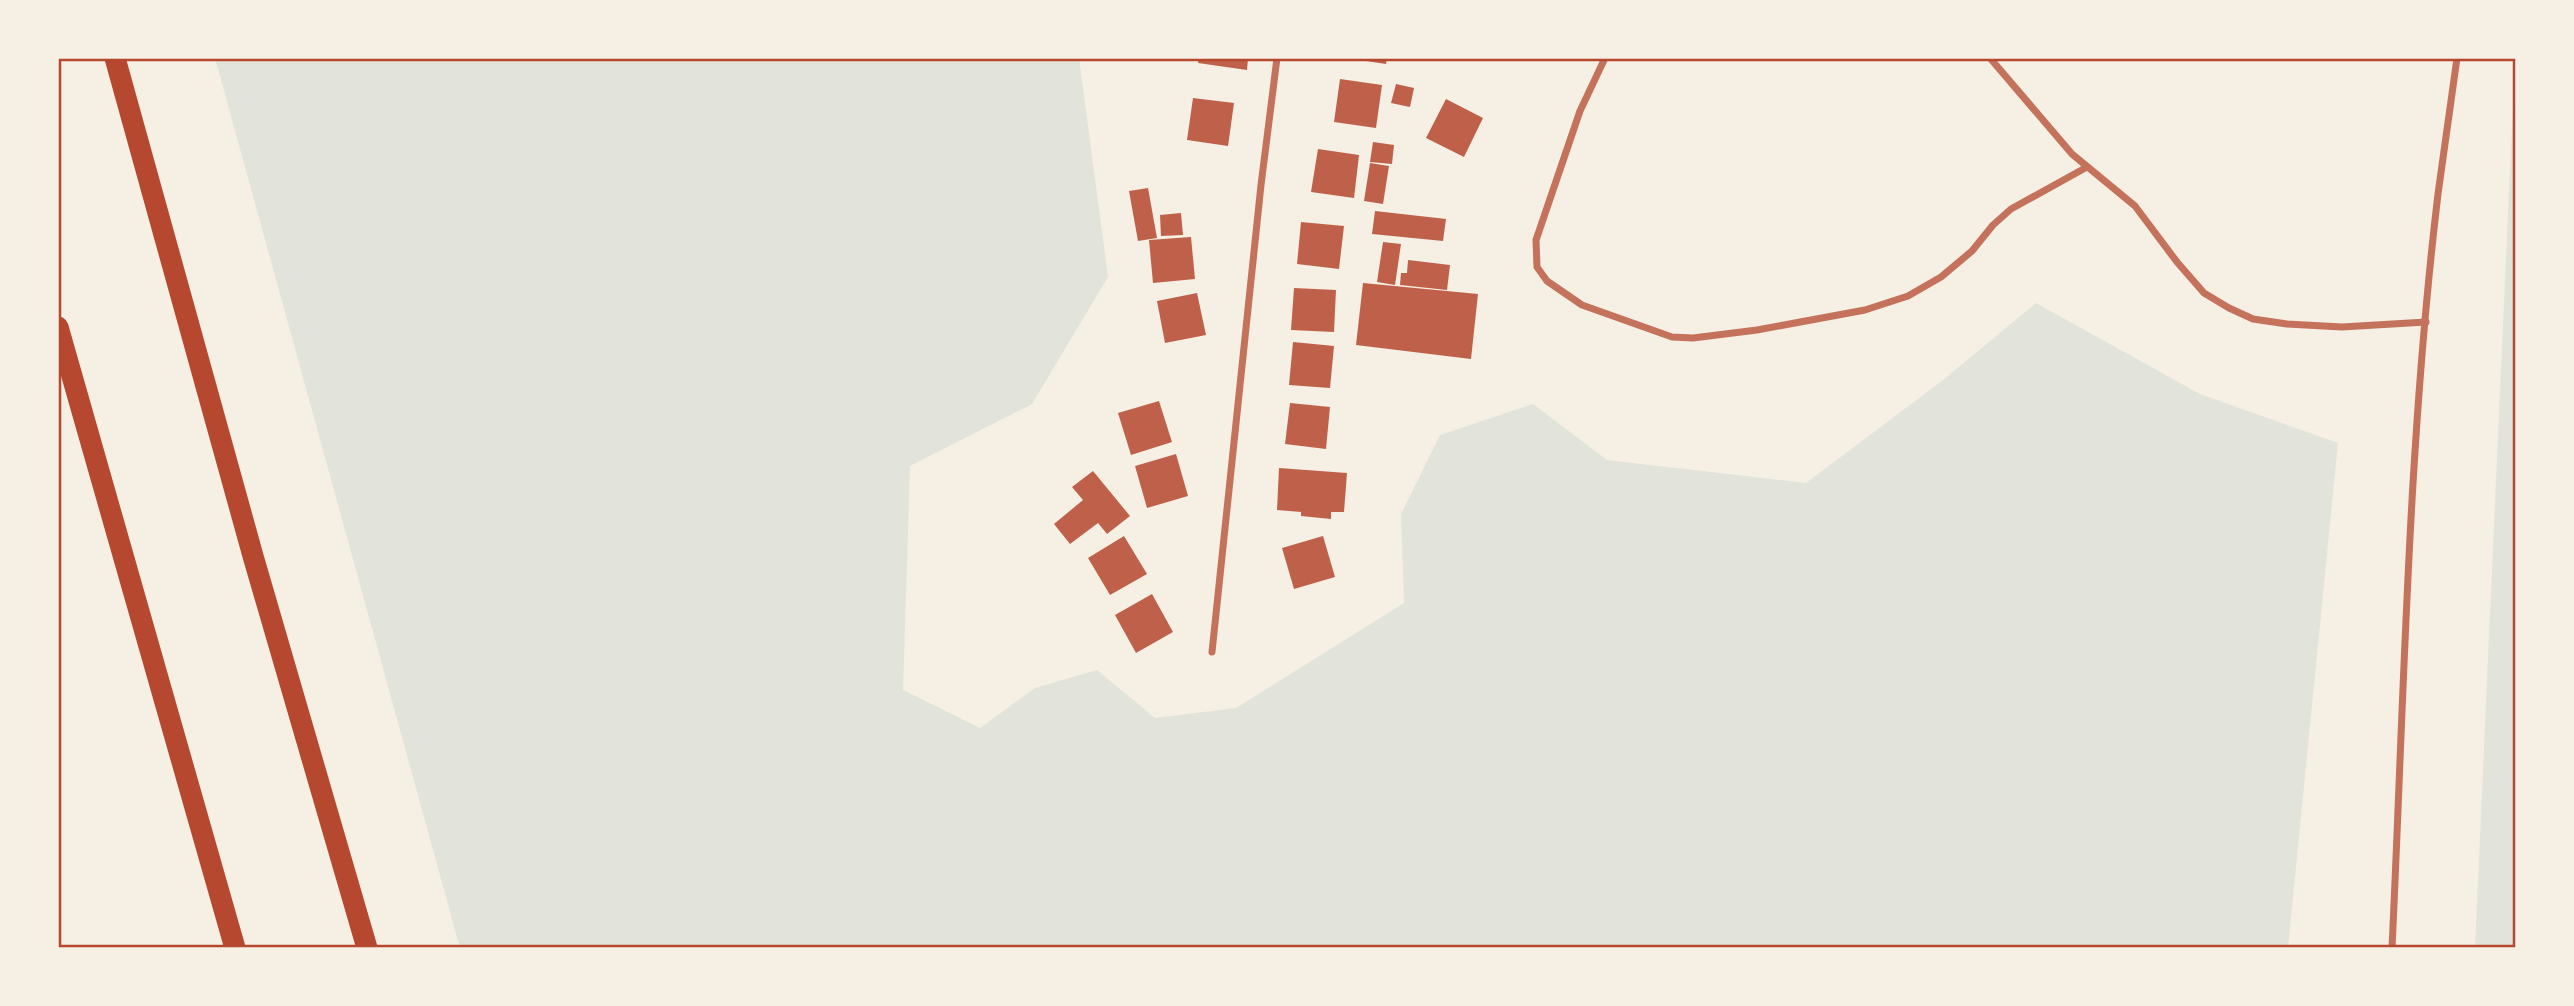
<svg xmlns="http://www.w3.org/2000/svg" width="2574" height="1006" font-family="Karla,sans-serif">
	<rect width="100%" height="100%" fill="#f6efe4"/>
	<g fill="#e2e4dc">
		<path d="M215,58H1079L1108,277L1032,404L910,466L903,690L980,728L1035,688L1097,670L1155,718L1236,708L1404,603L1401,514L1440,435L1533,404L1607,460L1806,483L1943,380L2036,303L2200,394L2338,443L2288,948H460Z"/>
		<path d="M2515,58L2516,948H2475Z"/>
	</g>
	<g fill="#bf614a">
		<path d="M1199,58H1248L1247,70L1198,63Z"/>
		<path d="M1346,58H1387L1386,64Z"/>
		<path d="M1340,79L1382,85L1376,128L1334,122Z"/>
		<path d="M1396,84L1414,88L1410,107L1391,103Z"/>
		<path d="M1193,98L1234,103L1228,146L1187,140Z"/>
		<path d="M1446,99L1483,118L1464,157L1426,138Z"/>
		<path d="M1373,142L1394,145L1392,164L1370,162Z"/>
		<path d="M1318,149L1359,155L1354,198L1311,192Z"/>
		<path d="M1370,163L1389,166L1383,204L1364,201Z"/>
		<path d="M1148,188L1157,238L1138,241L1129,191Z"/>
		<path d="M1375,211L1446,219L1443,241L1372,234Z"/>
		<path d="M1181,213L1183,235L1161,236L1160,215Z"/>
		<path d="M1301,222L1344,226L1339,269L1297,264Z"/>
		<path d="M1191,237L1195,279L1153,283L1149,240Z"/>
		<path d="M1383,242L1401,244L1395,285L1377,282Z"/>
		<path d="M1408,260L1450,265L1447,290L1400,285L1401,273H1407Z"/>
		<path d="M1363,283L1478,294L1471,359L1356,345Z"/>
		<path d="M1294,288L1336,290L1334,332L1291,330Z"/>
		<path d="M1197,293L1206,335L1165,343L1157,301Z"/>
		<path d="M1293,342L1334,346L1330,388L1289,385Z"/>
		<path d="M1159,401L1172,442L1131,455L1118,413Z"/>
		<path d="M1290,403L1330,407L1326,449L1285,444Z"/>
		<path d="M1176,454L1188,496L1147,508L1135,466Z"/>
		<path d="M1279,468L1347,473L1344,512H1331V519L1301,516V512L1277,510Z"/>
		<path d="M1093,471L1130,516L1107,534L1098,523L1070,544L1054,524L1083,500L1072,487Z"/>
		<path d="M1124,536L1147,574L1110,595L1088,558Z"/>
		<path d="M1323,536L1335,577L1294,589L1282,548Z"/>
		<path d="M1152,594L1173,632L1136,653L1115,615Z"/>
	</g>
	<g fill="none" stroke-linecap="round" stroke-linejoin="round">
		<g stroke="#c5725c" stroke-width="7">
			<path d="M1605,58L1580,111L1536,240L1537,267L1547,281L1582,305L1672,337L1693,338L1757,330L1865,310L1908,296L1941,277L1972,251L1993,225L2011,209L2087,167"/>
			<path d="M1990,58L2072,154L2135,206L2177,262L2204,293L2229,308L2253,319L2287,324L2342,327L2426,322"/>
			<path d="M1212,652L1261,185L1277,58"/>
			<path d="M2392,948C2404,697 2408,444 2438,194C2444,148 2451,103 2457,58"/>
		</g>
		<g stroke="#b5482f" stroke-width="21">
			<path d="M115,58L253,556L367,948"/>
			<path d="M58,327L235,948"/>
		</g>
	</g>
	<rect width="2574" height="1006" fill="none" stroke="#f6efe4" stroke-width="119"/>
	<rect x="60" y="60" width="2454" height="886" fill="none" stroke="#b5482f" stroke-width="2.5"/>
</svg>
